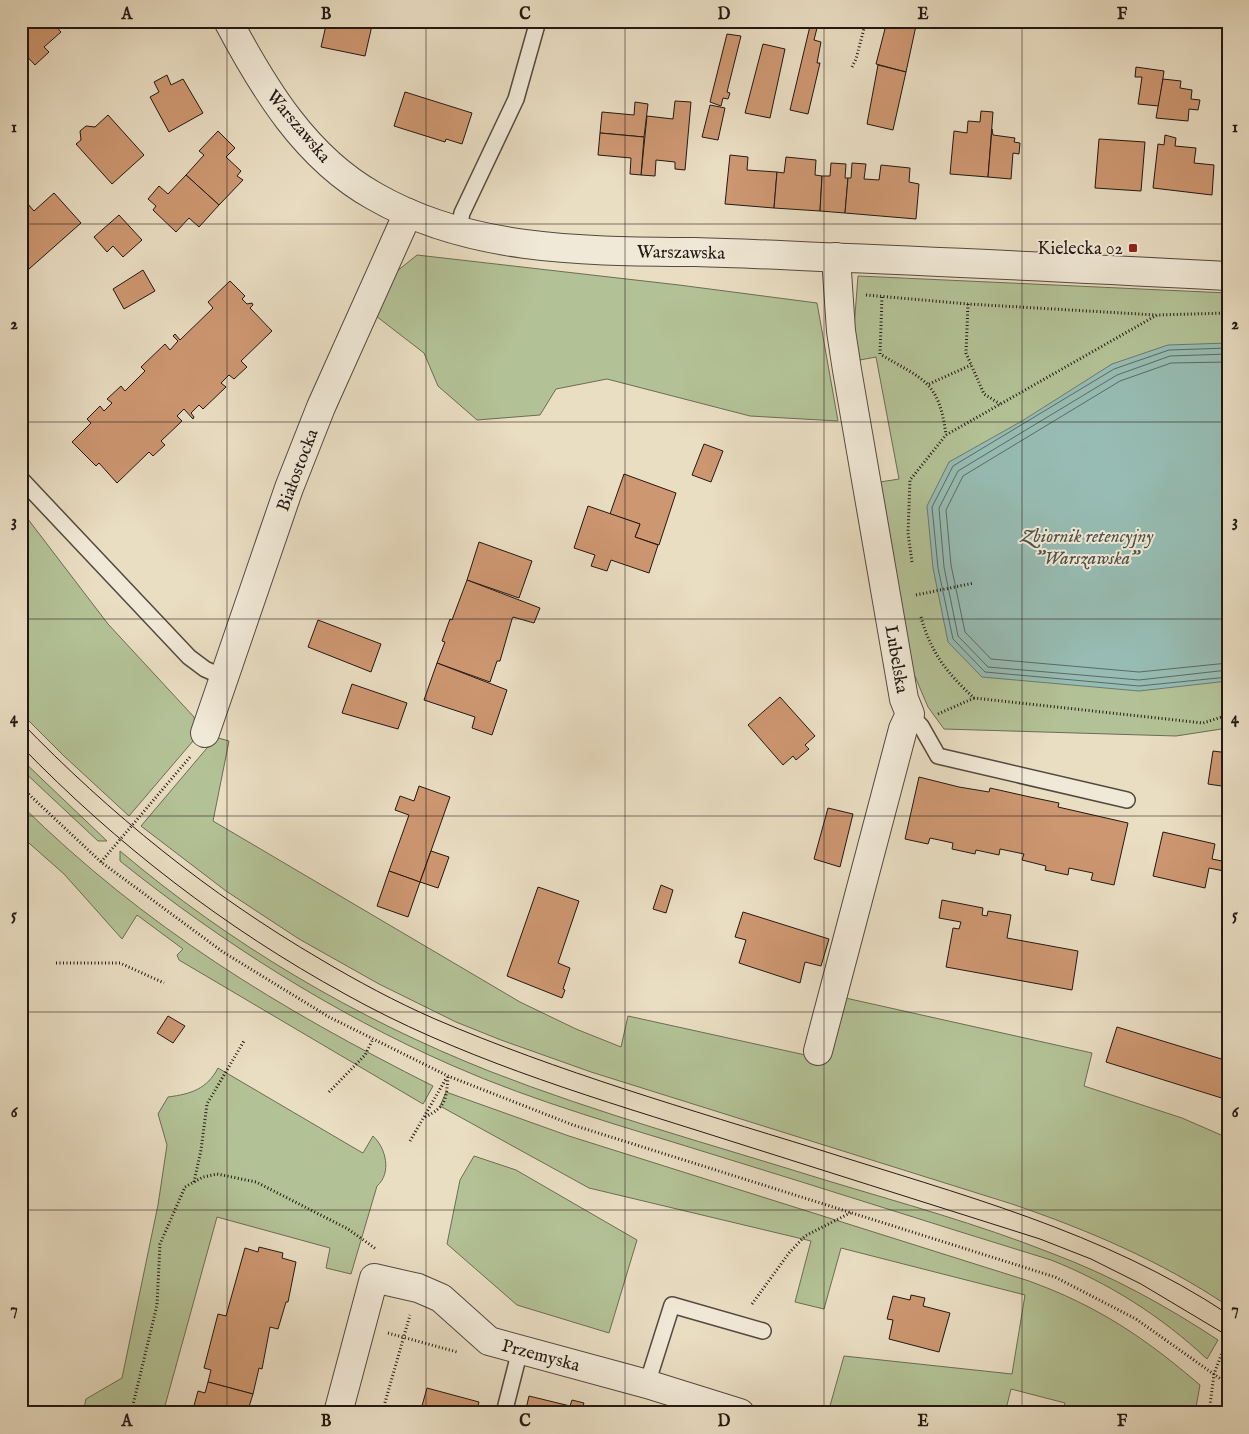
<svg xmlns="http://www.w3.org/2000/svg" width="1249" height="1434" font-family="'IM FELL English',serif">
	<rect width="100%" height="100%" fill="#e9ddc2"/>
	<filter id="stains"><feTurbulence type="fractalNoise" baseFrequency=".004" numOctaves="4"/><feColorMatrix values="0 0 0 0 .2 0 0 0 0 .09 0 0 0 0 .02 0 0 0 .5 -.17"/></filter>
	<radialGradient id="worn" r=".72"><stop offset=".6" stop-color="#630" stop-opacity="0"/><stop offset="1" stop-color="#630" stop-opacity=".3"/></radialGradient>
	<g fill="#b3c296" stroke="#6b6d54">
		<path d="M417,255L679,285L817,303L838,421L750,416L607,379L556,389L540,415L477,420L438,386L424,353L376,316L396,272Z"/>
		<path d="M858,276L1228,293V728L1176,736L944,729L928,707L911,667L880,482L899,479L876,357L860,360L854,328Z"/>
		<path d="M21,510L108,624L194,717L196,730L193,741L129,816L64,756L21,713Z"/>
		<path d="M211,736L229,741L213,821L520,1002L576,1029L621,1047L628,1016L819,1058L841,997L1092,1053L1084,1086L1182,1118L1228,1138V1306C1161,1261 1088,1230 1012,1204L591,1072L501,1040L456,1022L379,984L299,939L226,891L141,826L207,748Z"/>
		<path d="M21,759L107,841H98L21,769Z"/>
		<path d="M21,805C146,928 278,1008 433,1086L423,1104L179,960L177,955L183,949L137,915L122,939L64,874L21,836Z"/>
		<path d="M120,851C230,944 355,1018 489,1071C599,1114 713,1145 825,1180C901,1203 978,1224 1051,1253C1110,1275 1165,1305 1218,1340L1207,1359C1161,1316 1109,1283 1051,1260C940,1226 829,1190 718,1156C629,1128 537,1103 451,1065C333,1013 221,942 120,861Z"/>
		<path d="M218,1068L361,1152L363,1153L373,1136C386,1148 392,1173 377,1186L351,1274L326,1268L330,1248L217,1217L163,1413H83L86,1399L122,1378L158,1205L167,1145L158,1114L168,1097C191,1094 207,1089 218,1068Z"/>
		<path d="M446,1092L569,1136L1029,1281C1098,1306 1145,1338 1200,1385L1195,1413H1062L1065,1403L1011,1389L1005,1413H828L844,1356L1012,1374L1025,1295L841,1248L824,1309L795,1302L811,1241L589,1188L440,1106Z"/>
		<path d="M474,1156L516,1170L637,1240L609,1333L517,1305L447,1244L460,1180Z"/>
		<path d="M21,1292L24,1302L28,1413H21Z"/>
	</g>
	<path fill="#97bcb3" stroke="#697a73" d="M1228,343V681L1139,691L982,677L948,642L933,568L927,506L949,462L1022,421L1112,364L1168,345Z"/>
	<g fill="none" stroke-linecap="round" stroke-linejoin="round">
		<g stroke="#5d6a63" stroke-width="1">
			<path d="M1228,348L1169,350L1114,369L953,466L932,507L938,568L953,639L985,672L1139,686L1228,677"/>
			<path d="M1228,354L1170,356L1117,375L958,471L939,508L944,567L958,636L988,667L1139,680L1228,670"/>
			<path d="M1228,362L1171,363L1120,381L963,476L946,510L951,565L965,632L991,659L1139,672L1228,663"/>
		</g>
	</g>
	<g fill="#cd9771" stroke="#231813">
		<path d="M21,21H51L61,32L44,47L49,52L35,65L21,50Z"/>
		<path d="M327,21H373L365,56L321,47Z"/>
		<path d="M887,21H917L906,72L876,64Z"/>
		<path d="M810,26L817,28L814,40L821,42L817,63H820L808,114L790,110Z"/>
		<path d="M727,34L741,36L727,92L730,93L728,99L723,98L721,106L710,102Z"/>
		<path d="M763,44L785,49L770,118L745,113Z"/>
		<path d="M878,65L906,72L893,130L867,124Z"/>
		<path d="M1136,67L1164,71L1159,106L1138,104L1142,77H1135Z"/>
		<path d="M167,75L171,85L183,79L203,113L169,132L150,97L159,92L154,82Z"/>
		<path d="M1163,79L1181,81L1180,88L1192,90L1191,99L1200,100L1198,110L1189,109L1188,121L1156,118Z"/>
		<path d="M405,92L472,113L462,144L446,139L445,142L394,126Z"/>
		<path d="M675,101L691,102L685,170L675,169V162L656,160L655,176L641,175L647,116L673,119Z"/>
		<path d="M635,102L648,104L644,137L600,133L602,112L634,115Z"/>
		<path d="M710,105L725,108L718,140L702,137Z"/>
		<path d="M981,111L993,112L988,177L950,174L954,131L967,133L968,121L980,122Z"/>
		<path d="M108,115L144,155L112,184L76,144L81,140L80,131L86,126L95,127Z"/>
		<path d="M992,129L993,135L1015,138L1014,142L1020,143L1019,154L1013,153L1011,179L988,177Z"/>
		<path d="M218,131L235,148L226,157L241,171L237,176L243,180L219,205L186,175L204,155L199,151Z"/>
		<path d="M600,133L644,137L641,175L630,174L631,158L598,155Z"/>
		<path d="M1165,135L1176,138L1175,146L1196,148L1194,163L1214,165L1212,195L1153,188L1158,144L1164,145Z"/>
		<path d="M1099,139L1145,142L1141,191L1095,188Z"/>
		<path d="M730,155L748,157L747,170L777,172L774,208L725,204Z"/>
		<path d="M786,157L816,160L815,175L822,176L820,211L774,208L777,172L784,173Z"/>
		<path d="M831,163L846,164L845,178H848L845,213L820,211L822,176H830Z"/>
		<path d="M852,163L866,164L864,179L879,180L881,165L910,168L909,182L919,184L916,219L845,213L848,178H851Z"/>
		<path d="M186,175L219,205L199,227L189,218L176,232L153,210L156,206L148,199L159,186L168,194Z"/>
		<path d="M54,193L81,223L29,269L21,260V208L27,203L34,211Z"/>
		<path d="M119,215L142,240L123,257L113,246L107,252L94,237Z"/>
		<path d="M143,270L155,291L124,309L113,289Z"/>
		<path d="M230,281L245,296L242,299L247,304L252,303L253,305L250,308L272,331L241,361L247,367L234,379L229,375L221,383L226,387L203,409L199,405L191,413L194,417L193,419L184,409L177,416L182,421L161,441L165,445L153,456L149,452L117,483L99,463L96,466L72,442L91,423L87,419L100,406L104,411L112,403L107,399L121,386L125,391L145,371L141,367L165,344L170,350L178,341L173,336L175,334L180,340L213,308L208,302Z"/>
		<path d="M704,444L723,451L711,482L692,475Z"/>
		<path d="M624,474L676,493L659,545L635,537L640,524L610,514Z"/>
		<path d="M588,506L640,524L635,537L658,545L649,573L611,560L607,571L591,566L595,555L574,548Z"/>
		<path d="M479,542L532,561L519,598L467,580Z"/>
		<path d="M467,580L540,608L534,623L513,617L512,619L500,661H497L490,682L437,663L445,642L442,641L450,619L452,620Z"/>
		<path d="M318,620L381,644L371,672L308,647Z"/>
		<path d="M437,663L507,690L492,735L472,728L475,717L424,700Z"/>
		<path d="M352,684L407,703L398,729L342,713Z"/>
		<path d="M780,697L815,736L805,745L809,749L796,760L793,756L783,765L748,725Z"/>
		<path d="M1213,751L1228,753V787L1208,784Z"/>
		<path d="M919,777L959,787L989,792L990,788L1030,797L1059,803L1058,807L1128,823L1114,885L1091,880L1093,873L1069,868L1068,875L1045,870L1046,866L1022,860L1024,854L1000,849L999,855L976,850L975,854L952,849L953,843L930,838L928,844L905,839Z"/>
		<path d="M419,786L450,797L420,882L389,871L409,815L395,810L400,796L414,801Z"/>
		<path d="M828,808L853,814L840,867L814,859Z"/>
		<path d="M1163,832L1215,844L1212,859L1227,862L1224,871L1209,868L1205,888L1153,876Z"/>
		<path d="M431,851L449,857L438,888L420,882Z"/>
		<path d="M389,871L420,882L408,917L377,906Z"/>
		<path d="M661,885L673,890L666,913L653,909Z"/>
		<path d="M538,887L579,901L558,963L570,968L563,989L565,990L562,998L507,976Z"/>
		<path d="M942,900L983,908L982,915L987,916L988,911L1011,915L1007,938L1078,951L1072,990L946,967L953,928L959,929L961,922L939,918Z"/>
		<path d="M743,912L829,939L821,966L805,962L800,983L739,963L746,940L735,937Z"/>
		<path d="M168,1016L185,1026L173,1043L157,1033Z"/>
		<path d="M1117,1027L1228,1061V1100L1106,1062Z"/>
		<path d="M259,1247L283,1253L282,1258L296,1262L288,1302H286L278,1329L270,1327L262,1369L259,1368L253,1394L208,1382L211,1370L204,1368L218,1314L226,1316L245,1248L258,1252Z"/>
		<path d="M911,1295L925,1298L923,1306L950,1313L939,1352L889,1339L893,1320L887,1319L893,1296L910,1300Z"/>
		<path d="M208,1382L253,1394L247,1413H192L198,1391L205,1393Z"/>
		<path d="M427,1388L479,1402L476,1413H420Z"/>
		<path d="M529,1396L570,1406L572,1400L584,1403L582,1409L596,1413H525Z"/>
	</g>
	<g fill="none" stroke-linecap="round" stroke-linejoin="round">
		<defs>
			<g id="service">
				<path d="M458,232L462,213L516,99L538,21"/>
				<path d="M21,479L189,657L205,669L225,678"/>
				<path d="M910,714L921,726L938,756L1127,800"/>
				<path d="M647,1384L672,1305L763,1331"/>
				<path d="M504,1413L520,1350"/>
			</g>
			<g id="minor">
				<path d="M205,733L289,488L321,407L408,213"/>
				<path d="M818,1051L903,729L910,714L904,699L847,370L841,331L836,257"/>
				<path d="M338,1413L374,1278L418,1288L441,1298L489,1341L647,1384L740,1413"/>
			</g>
			<path id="tertiary" d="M228,21C264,89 306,158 374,196C471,252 586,251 695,252C737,253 779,255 821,257C957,262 1092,269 1228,276"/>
		</defs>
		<use href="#service" stroke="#54493f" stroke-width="18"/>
		<use href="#minor" stroke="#54493f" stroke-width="30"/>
		<use href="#tertiary" stroke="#54493f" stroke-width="30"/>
		<g stroke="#231813" stroke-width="3" stroke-dasharray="1 2.5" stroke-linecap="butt">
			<path d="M852,67L856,59L866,21"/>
			<path d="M866,295L968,304L1156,315"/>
			<path d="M882,297L880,354C923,380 939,380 946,435"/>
			<path d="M968,304L966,353L984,394L1000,404"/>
			<path d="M929,384L971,365"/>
			<path d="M912,562L908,533L910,480L946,435L1157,315L1228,313"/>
			<path d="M916,595L974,583"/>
			<path d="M921,617C931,653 947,673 974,698L1203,723L1228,715"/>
			<path d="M938,714L974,698"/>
			<path d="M21,787L101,862L223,952L329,1017L448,1076L573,1125L1055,1277L1136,1319L1222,1380"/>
			<path d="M101,862L190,757"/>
			<path d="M56,963H120L164,983"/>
			<path d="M329,1092L365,1055L373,1039"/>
			<path d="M425,1117C446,1107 446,1100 448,1077"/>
			<path d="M410,1141L447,1077"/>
			<path d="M194,1182L201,1150L207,1104L244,1041"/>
			<path d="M752,1304L789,1253L805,1236L852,1212"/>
			<path d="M388,1333L457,1352"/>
			<path d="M131,1413L157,1305L160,1244L185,1187L203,1177L217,1174L256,1182L348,1229L376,1249"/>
			<path d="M382,1413L410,1315"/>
			<path d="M1209,1413L1214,1374L1228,1337"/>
		</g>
		<use href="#service" stroke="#f1e9d7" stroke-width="15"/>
		<use href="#minor" stroke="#f1e9d7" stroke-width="28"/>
		<use href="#tertiary" stroke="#f1e9d7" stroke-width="28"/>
		<g stroke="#231813" stroke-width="1">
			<path d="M21,722C110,814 209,894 320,959C357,981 396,1002 435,1019C559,1072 688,1109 817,1149C958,1194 1103,1231 1228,1314"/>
			<path d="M21,746C117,845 225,928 345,994C456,1056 578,1093 699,1131C813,1167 926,1203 1040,1239L1091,1259L1141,1284L1228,1336"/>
		</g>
	</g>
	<path fill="none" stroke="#231813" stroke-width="1" stroke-opacity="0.55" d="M227,21V1413M426,21V1413M625,21V1413M824,21V1413M1022,21V1413M21,224H1228M21,422H1228M21,619H1228M21,816H1228M21,1012H1228M21,1210H1228"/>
	<rect fill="#8f2418" stroke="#f1e9d7" stroke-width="2" x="1128" y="243" width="10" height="10" rx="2.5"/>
	<g text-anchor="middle" stroke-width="4" stroke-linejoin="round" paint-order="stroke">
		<g font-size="18" fill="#231813" stroke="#f1e9d7">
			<text transform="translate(299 126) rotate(50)" y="6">Warszawska</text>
			<text transform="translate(681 252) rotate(1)" y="6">Warszawska</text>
			<text transform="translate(297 470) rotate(-69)" y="6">Białostocka</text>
			<text transform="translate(897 659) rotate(80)" y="6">Lubelska</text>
			<text transform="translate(541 1355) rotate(15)" y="6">Przemyska</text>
		</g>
		<g font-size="18" fill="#231813" stroke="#f1e9d7" text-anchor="end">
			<text x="1123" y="254">Kielecka 02</text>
		</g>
		<g font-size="19" font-style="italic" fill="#4c514b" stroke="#f1e9d7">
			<text x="1087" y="542">Zbiornik retencyjny<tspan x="1087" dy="22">"Warszawska"</tspan></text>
		</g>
	</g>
	<rect width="1249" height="1434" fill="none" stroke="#e9ddc2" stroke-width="55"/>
	<rect x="28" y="28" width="1194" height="1378" fill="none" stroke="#231813" stroke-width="2"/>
	<g font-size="16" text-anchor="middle" font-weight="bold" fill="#231813">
		<text x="127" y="19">A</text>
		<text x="326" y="19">B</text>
		<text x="525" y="19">C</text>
		<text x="724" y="19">D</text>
		<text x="923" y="19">E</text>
		<text x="1122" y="19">F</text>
		<text x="14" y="132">1</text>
		<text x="1235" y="132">1</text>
		<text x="14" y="329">2</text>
		<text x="1235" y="329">2</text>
		<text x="14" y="526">3</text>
		<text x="1235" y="526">3</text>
		<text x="14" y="723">4</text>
		<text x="1235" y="723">4</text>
		<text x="14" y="920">5</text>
		<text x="1235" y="920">5</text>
		<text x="14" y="1117">6</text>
		<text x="1235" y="1117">6</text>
		<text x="14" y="1314">7</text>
		<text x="1235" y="1314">7</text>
		<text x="127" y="1426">A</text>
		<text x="326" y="1426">B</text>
		<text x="525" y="1426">C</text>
		<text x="724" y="1426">D</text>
		<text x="923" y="1426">E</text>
		<text x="1122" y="1426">F</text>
	</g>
	<rect width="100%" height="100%" filter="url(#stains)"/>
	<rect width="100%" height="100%" fill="url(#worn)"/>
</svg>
